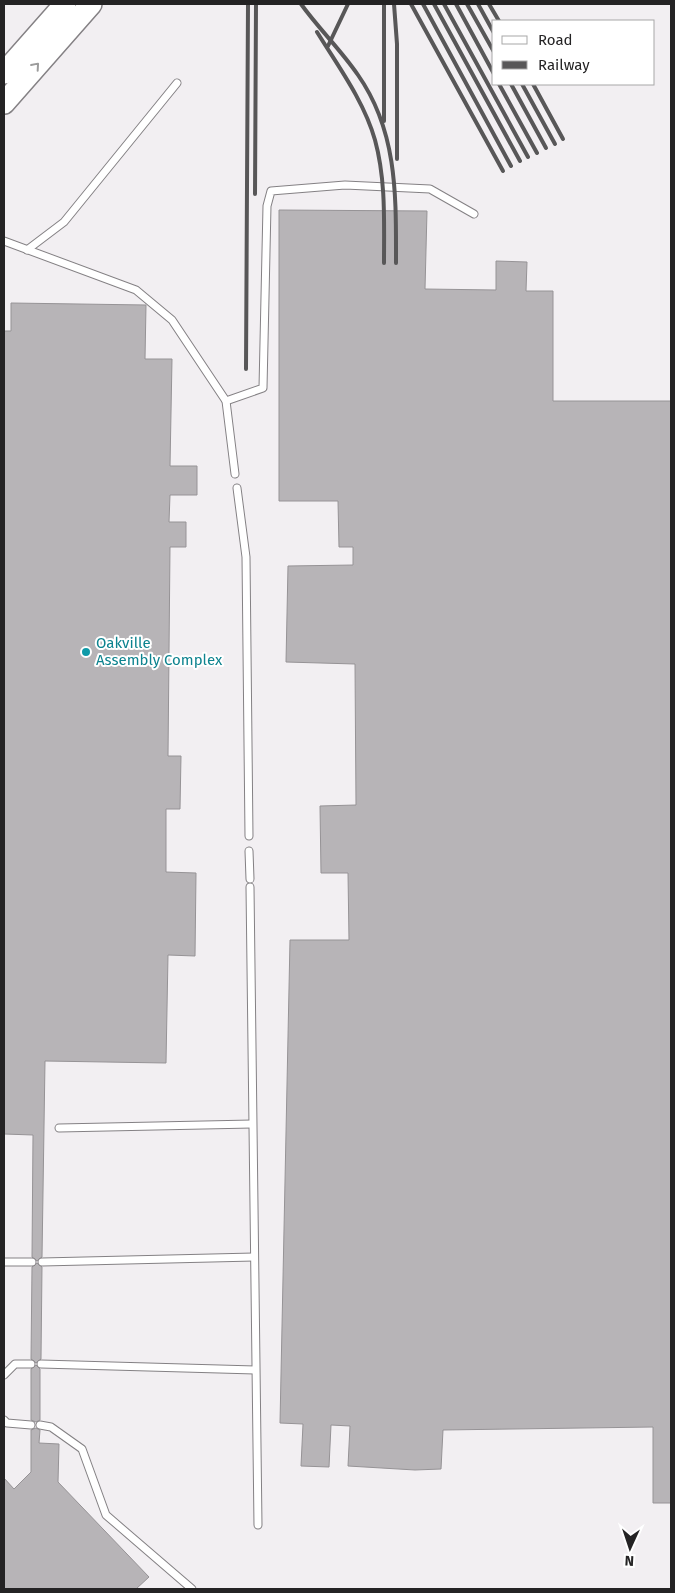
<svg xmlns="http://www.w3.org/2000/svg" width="675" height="1593" font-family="'Fira Sans',sans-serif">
	<rect width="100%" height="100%" fill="#f2eff2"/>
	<g fill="#b7b4b7" stroke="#969396">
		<path d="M279,210L427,211L425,289L496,290V261L527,262L526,291H553V401H671V1503H653V1427L443,1430L441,1469L415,1470L348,1466L350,1426L331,1425L329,1467L301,1466L303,1424L280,1423L290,940H349L348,873H321L320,806L356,805L355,664L286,662L288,566L353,565V547H339L338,501H279Z"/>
		<path d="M11,303L146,305L145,359H172L170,466H197V495H170L169,522H186V547H170L168,756H181L180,809H166V872L196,873L195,956L168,955L166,1063L45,1061L42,1257L37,1261L32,1257L33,1135L4,1134V331H11Z"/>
		<path d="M37,1263L42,1267L41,1359L36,1363L31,1359L32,1267Z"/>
		<path d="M36,1365L40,1369V1420L36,1422L31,1420V1369Z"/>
		<path d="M36,1428L40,1430L39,1443L59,1444L58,1482L149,1577L136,1589H4V1478L14,1489L31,1472V1430Z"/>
	</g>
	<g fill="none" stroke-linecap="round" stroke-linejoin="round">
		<defs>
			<g id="lane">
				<path d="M4,241L136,290L172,320L226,401L235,474"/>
				<path d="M27,250L64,222L177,83"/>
				<path d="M226,401L263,388L267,206L271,191L345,185L430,189L474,214"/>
				<path d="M237,488L246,557L249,836"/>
				<path d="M249,851L250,879"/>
				<path d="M250,887L258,1525"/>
				<path d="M59,1128L252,1124"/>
				<path d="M4,1262H32"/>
				<path d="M42,1262L254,1257"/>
				<path d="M41,1364L255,1370"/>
				<path d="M4,1375L15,1364H31"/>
				<path d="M4,1420L7,1423L31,1425"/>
				<path d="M40,1425L51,1427L82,1449L106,1515L192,1589"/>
			</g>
			<g id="primary">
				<path d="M4,73L65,4"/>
				<path d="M4,103L91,4"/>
			</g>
		</defs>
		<use href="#lane" stroke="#848184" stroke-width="9"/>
		<use href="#primary" stroke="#848184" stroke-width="24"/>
		<use href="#lane" stroke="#fff" stroke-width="7"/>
		<use href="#primary" stroke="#fff" stroke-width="21"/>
		<g stroke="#585758" stroke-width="4">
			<path d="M301,4C319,29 341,50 358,75C398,132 396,197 396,263"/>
			<path d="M384,4V121"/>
			<path d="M394,4L397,44V159"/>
			<path d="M411,4L503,171"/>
			<path d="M423,4L511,166"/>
			<path d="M434,4L520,161"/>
			<path d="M444,4L528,157"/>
			<path d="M456,4L494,74"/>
			<path d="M467,4L494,52"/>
			<path d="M478,4L494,33"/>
			<path d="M489,4L499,21"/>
			<path d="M317,32C338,66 364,101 375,140C386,180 384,222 384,263"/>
			<path d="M328,46L348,4"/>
			<path d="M499,84L537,153"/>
			<path d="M511,84L546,148"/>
			<path d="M522,84L555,144"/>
			<path d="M533,84L563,139"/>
			<path d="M255,194L256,4"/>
			<path d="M246,369L248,4"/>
		</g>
	</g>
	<defs><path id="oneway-chevron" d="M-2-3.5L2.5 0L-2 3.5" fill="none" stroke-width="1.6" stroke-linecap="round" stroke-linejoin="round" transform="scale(1.25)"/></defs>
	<use stroke="#9c9c9c" href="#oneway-chevron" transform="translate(36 66) rotate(-49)"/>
	<circle fill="#0f9aa8" stroke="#fff" stroke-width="2" cx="86" cy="652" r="5"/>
	<g text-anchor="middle" stroke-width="4" stroke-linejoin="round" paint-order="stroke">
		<g font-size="15" fill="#0d838f" stroke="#fff" text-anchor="start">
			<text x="96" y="648">Oakville<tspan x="96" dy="17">Assembly Complex</tspan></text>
		</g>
	</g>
	<rect width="675" height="1593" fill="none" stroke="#242324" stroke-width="10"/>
	<rect x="492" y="20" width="162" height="65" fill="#ffffff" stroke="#a7a7a7"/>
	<rect x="502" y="36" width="25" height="8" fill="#ffffff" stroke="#a7a7a7"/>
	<text x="538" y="45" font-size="15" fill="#242324">Road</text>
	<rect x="502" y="61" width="25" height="8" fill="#585758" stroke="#a7a7a7"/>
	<text x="538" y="70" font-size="15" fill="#242324">Railway</text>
	<g transform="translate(630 1548) rotate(183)" stroke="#ffffff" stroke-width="4" paint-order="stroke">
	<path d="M0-4L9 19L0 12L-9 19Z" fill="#242324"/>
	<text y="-8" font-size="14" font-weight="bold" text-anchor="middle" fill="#242324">N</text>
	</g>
</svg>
